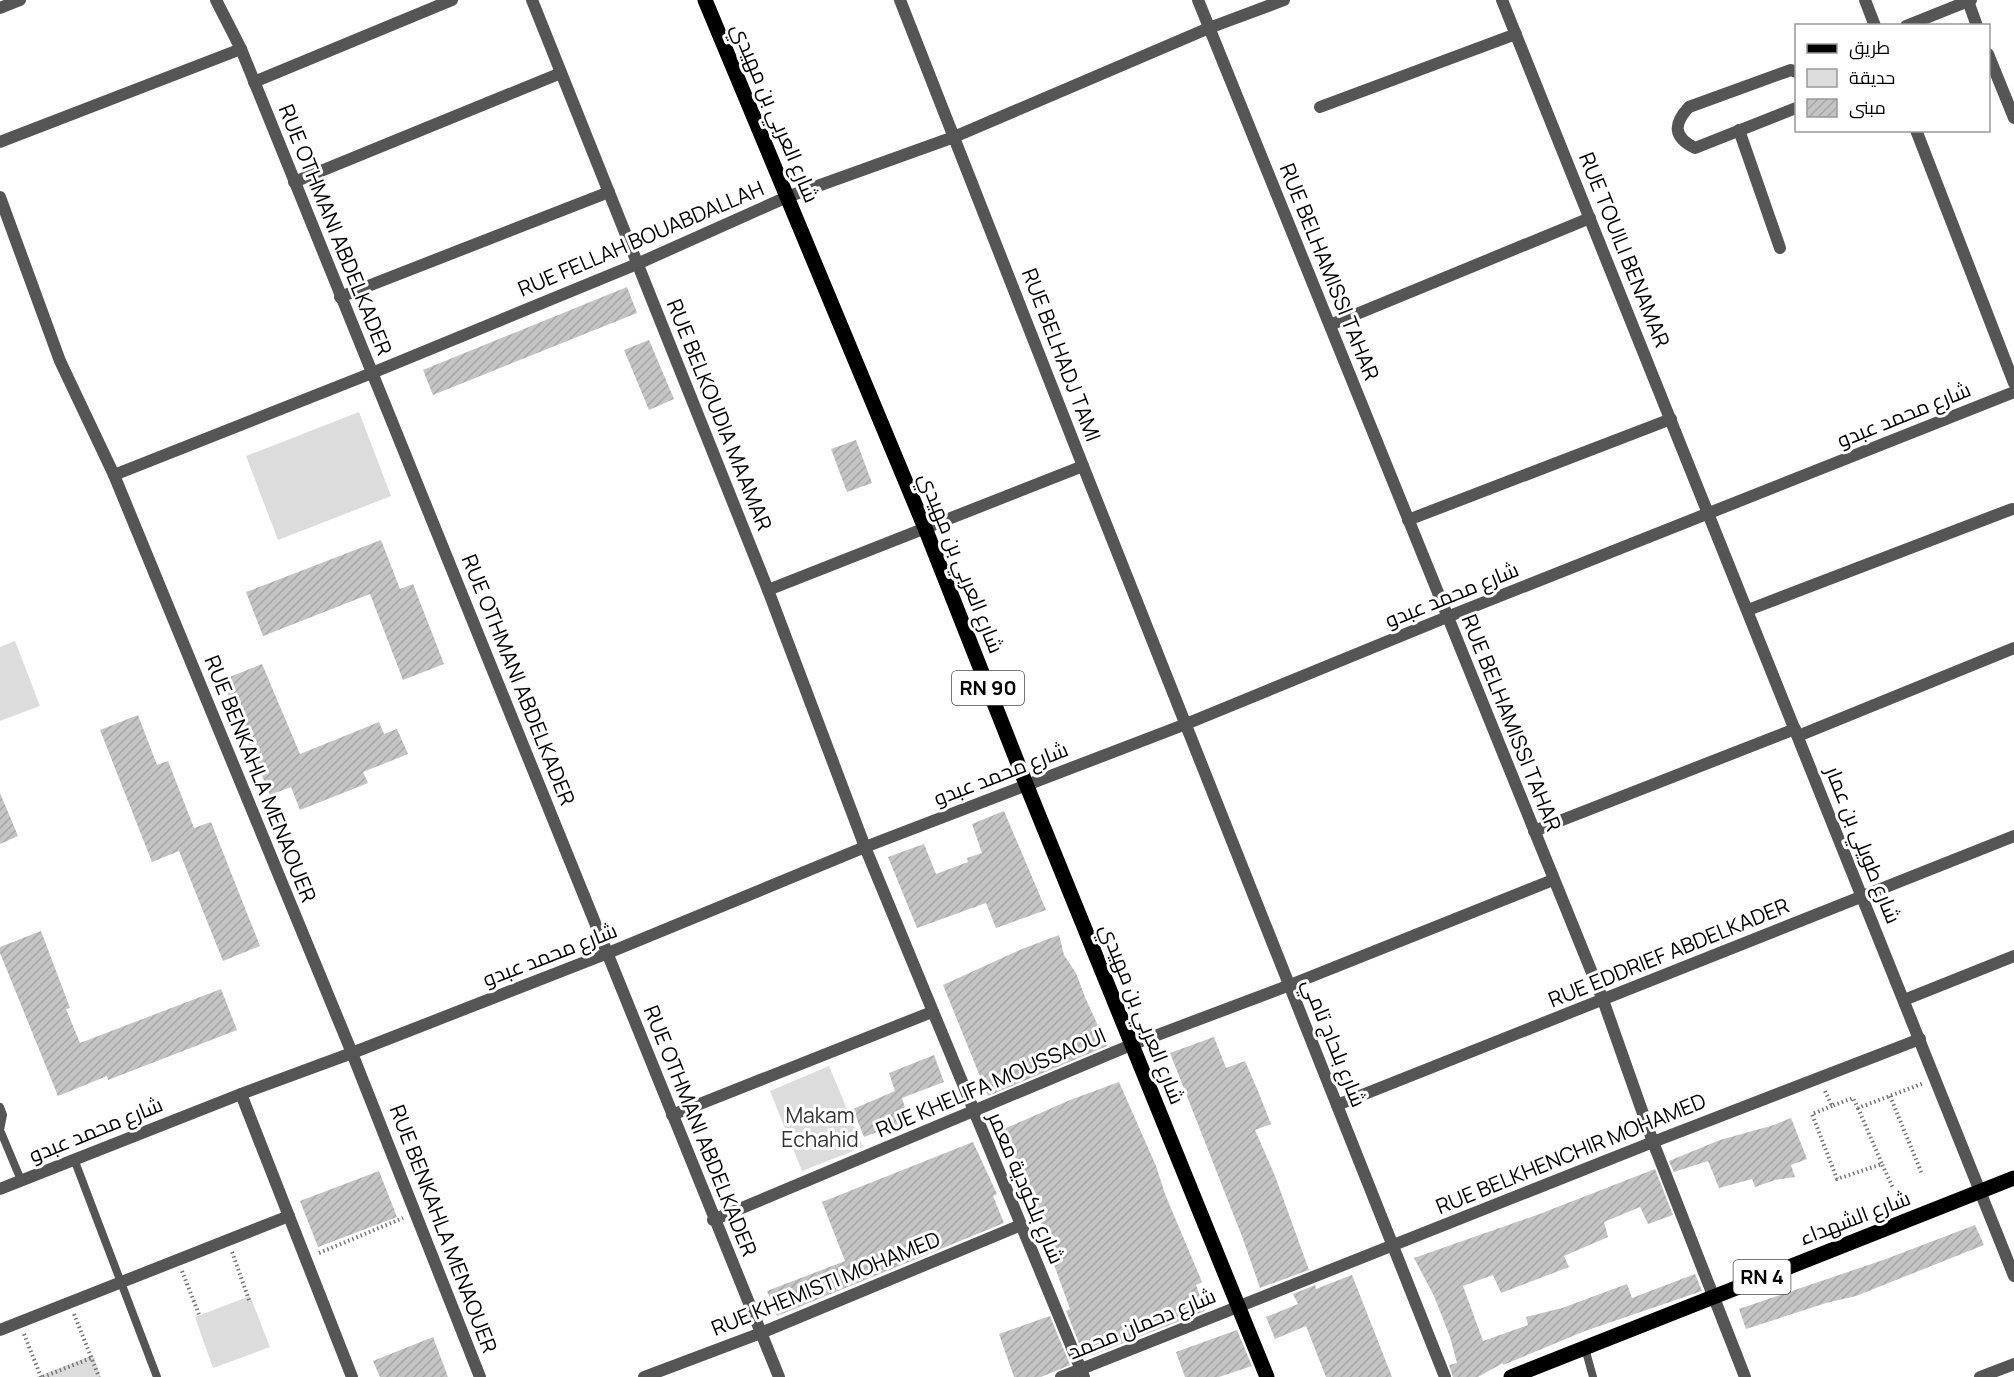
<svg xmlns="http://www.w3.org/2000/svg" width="2014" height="1377" font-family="Manrope,Cairo,sans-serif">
	<defs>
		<pattern id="building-hatch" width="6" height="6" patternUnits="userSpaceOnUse" patternTransform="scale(1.5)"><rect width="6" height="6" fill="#c4c4c4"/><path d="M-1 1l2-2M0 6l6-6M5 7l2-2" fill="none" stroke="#a7a7a7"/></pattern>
	</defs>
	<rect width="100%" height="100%" fill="#fff"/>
	<g fill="#dcdcdc">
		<path d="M359,412L391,496L278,540L246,456Z"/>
		<path d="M15,641L40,706L0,721V647Z"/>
		<path d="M829,1066L863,1147L802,1171L770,1091Z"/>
		<path d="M250,1296L270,1347L213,1368L195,1317Z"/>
		<path d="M93,1355L101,1377H36Z"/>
	</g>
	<g fill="url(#building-hatch)">
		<path d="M627,287L637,313L433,395L423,370Z"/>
		<path d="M649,340L674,399L649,410L624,350Z"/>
		<path d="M856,440L872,483L847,492L831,449Z"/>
		<path d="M381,540L400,589L413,584L444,664L403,680L370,594L263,636L246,592Z"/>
		<path d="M262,664L300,754L379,722L384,734L397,729L408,754L363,772L368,783L300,810L291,787L270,795L222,680Z"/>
		<path d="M138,715L157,765L168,761L194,828L211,822L260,946L223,961L179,851L152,862L100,730Z"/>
		<path d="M0,793L18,836L0,844Z"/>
		<path d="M1004,811L1046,910L996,928L986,903L917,928L888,857L924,844L936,874L968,862L967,858L982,853L972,824Z"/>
		<path d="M41,931L70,1008L66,1009L80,1043L221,989L237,1030L108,1080L107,1076L58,1096L0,953V947Z"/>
		<path d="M1059,935L1064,955L1076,973L1085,997L1107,1046L988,1096L943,985L1022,949Z"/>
		<path d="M1214,1037L1226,1068L1245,1061L1258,1091L1271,1124L1255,1130L1275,1176L1309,1270L1260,1288L1243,1239L1170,1053Z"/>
		<path d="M934,1055L944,1082L902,1098L909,1120L864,1137L853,1109L895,1091L889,1073Z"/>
		<path d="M1119,1082L1156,1166L1165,1194L1202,1282L1196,1285L1205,1311L1085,1358L1066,1311L1070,1309L1047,1245L1041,1223L1004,1129L1070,1100Z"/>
		<path d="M1791,1118L1807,1159L1791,1165L1795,1177L1775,1180L1755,1187L1752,1179L1719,1188L1708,1161L1674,1172L1669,1161L1720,1140L1774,1125Z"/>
		<path d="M973,1142L997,1194L993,1196L1004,1223L777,1316L767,1291L845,1261L822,1202Z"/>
		<path d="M1655,1169L1673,1215L1648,1224L1640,1207L1604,1222L1608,1237L1564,1256L1569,1267L1501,1293L1493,1275L1463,1286L1483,1341L1528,1325L1526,1317L1562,1308L1627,1284L1632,1298L1695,1274L1702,1291L1585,1331L1503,1365V1363L1478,1377H1453L1449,1365L1457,1363L1450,1337L1434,1296L1414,1258L1537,1215Z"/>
		<path d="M379,1171L397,1217L318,1247L300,1201Z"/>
		<path d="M1975,1225L1984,1245L1856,1296L1826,1303L1746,1329L1739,1309L1886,1259Z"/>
		<path d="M1352,1275L1392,1377H1326L1306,1326L1275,1339L1266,1317L1298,1304L1293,1294L1315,1285L1316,1289Z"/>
		<path d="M1050,1316L1070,1365L1041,1377H1014L999,1334Z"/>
		<path d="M1237,1330L1252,1366L1219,1377H1185L1176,1352Z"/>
		<path d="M433,1337L448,1377H380L373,1361Z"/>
	</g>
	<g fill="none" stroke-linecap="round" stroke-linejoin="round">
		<g stroke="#777" stroke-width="4" stroke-dasharray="1.5 3" stroke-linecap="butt">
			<path d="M1825,1091L1832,1106L1853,1098L1858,1108L1924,1083"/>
			<path d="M1890,1096L1922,1174"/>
			<path d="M1832,1106L1812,1114L1837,1179L1882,1164L1893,1188"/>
			<path d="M1858,1108L1882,1164"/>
			<path d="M232,1252L249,1300"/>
			<path d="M319,1253L403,1218"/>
			<path d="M182,1271L200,1317"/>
			<path d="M74,1314L99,1377"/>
			<path d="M24,1334L41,1377"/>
			<path d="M43,1377L91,1358"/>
		</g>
		<g stroke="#555" stroke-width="8">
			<path d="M0,1107L3,1115L0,1130L21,1180"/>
			<path d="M74,1159L157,1377"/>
			<path d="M1585,1348L1593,1377"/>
		</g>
		<g stroke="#555" stroke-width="12">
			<path d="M216,0L241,49L779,1377"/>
			<path d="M532,0L768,590L865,847L1084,1377"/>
			<path d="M900,0L1083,466L1445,1377"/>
			<path d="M1198,0L1603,1000L1653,1142L1745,1377"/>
			<path d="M1502,0L2014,1276"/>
			<path d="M1865,0L1875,26"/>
			<path d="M1968,1L1977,26"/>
			<path d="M0,8L20,0"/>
			<path d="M1906,26L1971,0"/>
			<path d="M1988,54L2014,118"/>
			<path d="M1796,72L1791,70L1689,107C1673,124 1673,137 1695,148L1796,108"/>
			<path d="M254,82L452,0"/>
			<path d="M1320,107L1516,34"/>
			<path d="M1739,130L1780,248"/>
			<path d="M1916,130L2014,383"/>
			<path d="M0,142L241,49"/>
			<path d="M294,182L561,73"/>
			<path d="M0,197L60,361L114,475L352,1053L480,1377"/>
			<path d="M340,297L609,192"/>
			<path d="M1330,325L1590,218"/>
			<path d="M114,475L372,373L637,264L787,197L954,137L1209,28L1284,0"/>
			<path d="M1408,520L1671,419"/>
			<path d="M768,590L1083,466"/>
			<path d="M1748,610L2012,509"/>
			<path d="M1798,736L2014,648"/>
			<path d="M1534,831L1795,729"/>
			<path d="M1904,1000L2014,956"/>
			<path d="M241,1094L352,1377"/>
			<path d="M1337,1105L2014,836"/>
			<path d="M672,1115L932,1012"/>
			<path d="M713,1220L1131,1045L1290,985L1553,880"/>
			<path d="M0,1330L289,1216"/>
			<path d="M644,1377L761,1333L1021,1225"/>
			<path d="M1061,1377L1653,1142L1920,1039"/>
			<path d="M1980,1377L2014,1364"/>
		</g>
		<path stroke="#555" stroke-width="12" d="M0,1189L241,1094L352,1053L608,953L865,847L1186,724L1447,617L2014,392"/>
		<g stroke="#000" stroke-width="15">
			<path d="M705,0L925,528L1026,784L1267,1377"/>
			<path d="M1511,1377L2014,1178"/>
		</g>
	</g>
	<g text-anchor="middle" stroke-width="6" stroke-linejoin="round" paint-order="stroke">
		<g fill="#fff" stroke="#4c4c4c" stroke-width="1.5">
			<rect x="952" y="671" width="72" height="34" rx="4.5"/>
			<rect x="1733.5" y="1260" width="57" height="34" rx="4.5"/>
		</g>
		<g font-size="20" font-weight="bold" fill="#000">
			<text x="988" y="695">RN 90</text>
			<text x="1762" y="1284">RN 4</text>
		</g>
		<g font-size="21" fill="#000" stroke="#fff">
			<text transform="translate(775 113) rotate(67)" y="7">شارع العربي بن مهيدي</text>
			<text transform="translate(335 230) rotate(68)" y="7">RUE OTHMANI ABDELKADER</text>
			<text transform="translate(641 239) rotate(-23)" y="7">RUE FELLAH BOUABDALLAH</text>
			<text transform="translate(1624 250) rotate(68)" y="7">RUE TOUILI BENAMAR</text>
			<text transform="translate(1329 272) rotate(68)" y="7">RUE BELHAMISSI TAHAR</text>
			<text transform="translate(1061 355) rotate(69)" y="7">RUE BELHADJ TAMI</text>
			<text transform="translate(719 415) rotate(68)" y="7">RUE BELKOUDIA MAAMAR</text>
			<text transform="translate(1904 415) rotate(-22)" y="7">شارع محمد عبدو</text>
			<text transform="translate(961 563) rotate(68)" y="7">شارع العربي بن مهيدي</text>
			<text transform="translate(1452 595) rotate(-22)" y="7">شارع محمد عبدو</text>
			<text transform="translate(518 680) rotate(68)" y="7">RUE OTHMANI ABDELKADER</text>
			<text transform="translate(1511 723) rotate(68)" y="7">RUE BELHAMISSI TAHAR</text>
			<text transform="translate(1001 774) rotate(-21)" y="7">شارع محمد عبدو</text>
			<text transform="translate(260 779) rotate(68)" y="7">RUE BENKAHLA MENAOUER</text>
			<text transform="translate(1863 845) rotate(68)" y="7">شارع طويلي بن عمار</text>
			<text transform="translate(1669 953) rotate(-22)" y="7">RUE EDDRIEF ABDELKADER</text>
			<text transform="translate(550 955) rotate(-21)" y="7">شارع محمد عبدو</text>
			<text transform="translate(1142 1014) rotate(68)" y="7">شارع العربي بن مهيدي</text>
			<text transform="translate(1334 1043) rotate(68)" y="7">شارع بلحاج تامي</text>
			<text transform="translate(991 1083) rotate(-23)" y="7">RUE KHELIFA MOUSSAOUI</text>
			<text transform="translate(96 1130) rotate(-22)" y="7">شارع محمد عبدو</text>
			<text transform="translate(700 1131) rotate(68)" y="7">RUE OTHMANI ABDELKADER</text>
			<text transform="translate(1571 1154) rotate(-22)" y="7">RUE BELKHENCHIR MOHAMED</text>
			<text transform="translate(1026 1188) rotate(67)" y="7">شارع بلكودية معمر</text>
			<text transform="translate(1855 1218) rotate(-21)" y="7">شارع الشهداء</text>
			<text transform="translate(443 1229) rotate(69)" y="7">RUE BENKAHLA MENAOUER</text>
			<text transform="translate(826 1284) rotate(-22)" y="7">RUE KHEMISTI MOHAMED</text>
			<text transform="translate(1142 1324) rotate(-22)" y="7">شارع دحمان محمد</text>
		</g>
		<g font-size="21" fill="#333" stroke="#fff">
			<text x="820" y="1123">Makam<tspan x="820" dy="24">Echahid</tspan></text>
		</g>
	</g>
	<rect x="1795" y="24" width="195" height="108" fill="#ffffff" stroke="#999999" stroke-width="1.5"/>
	<rect x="1807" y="44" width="30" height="9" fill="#000000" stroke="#999999" stroke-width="1.5"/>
	<text x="1849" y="54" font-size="18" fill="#000000">طريق</text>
	<rect x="1807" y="69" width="30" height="18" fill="#dcdcdc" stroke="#999999" stroke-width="1.5"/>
	<text x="1849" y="84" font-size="18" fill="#000000">حديقة</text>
	<rect x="1807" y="99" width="30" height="18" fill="url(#building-hatch)" stroke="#999999" stroke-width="1.5"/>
	<text x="1849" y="114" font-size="18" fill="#000000">مبنى</text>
</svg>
